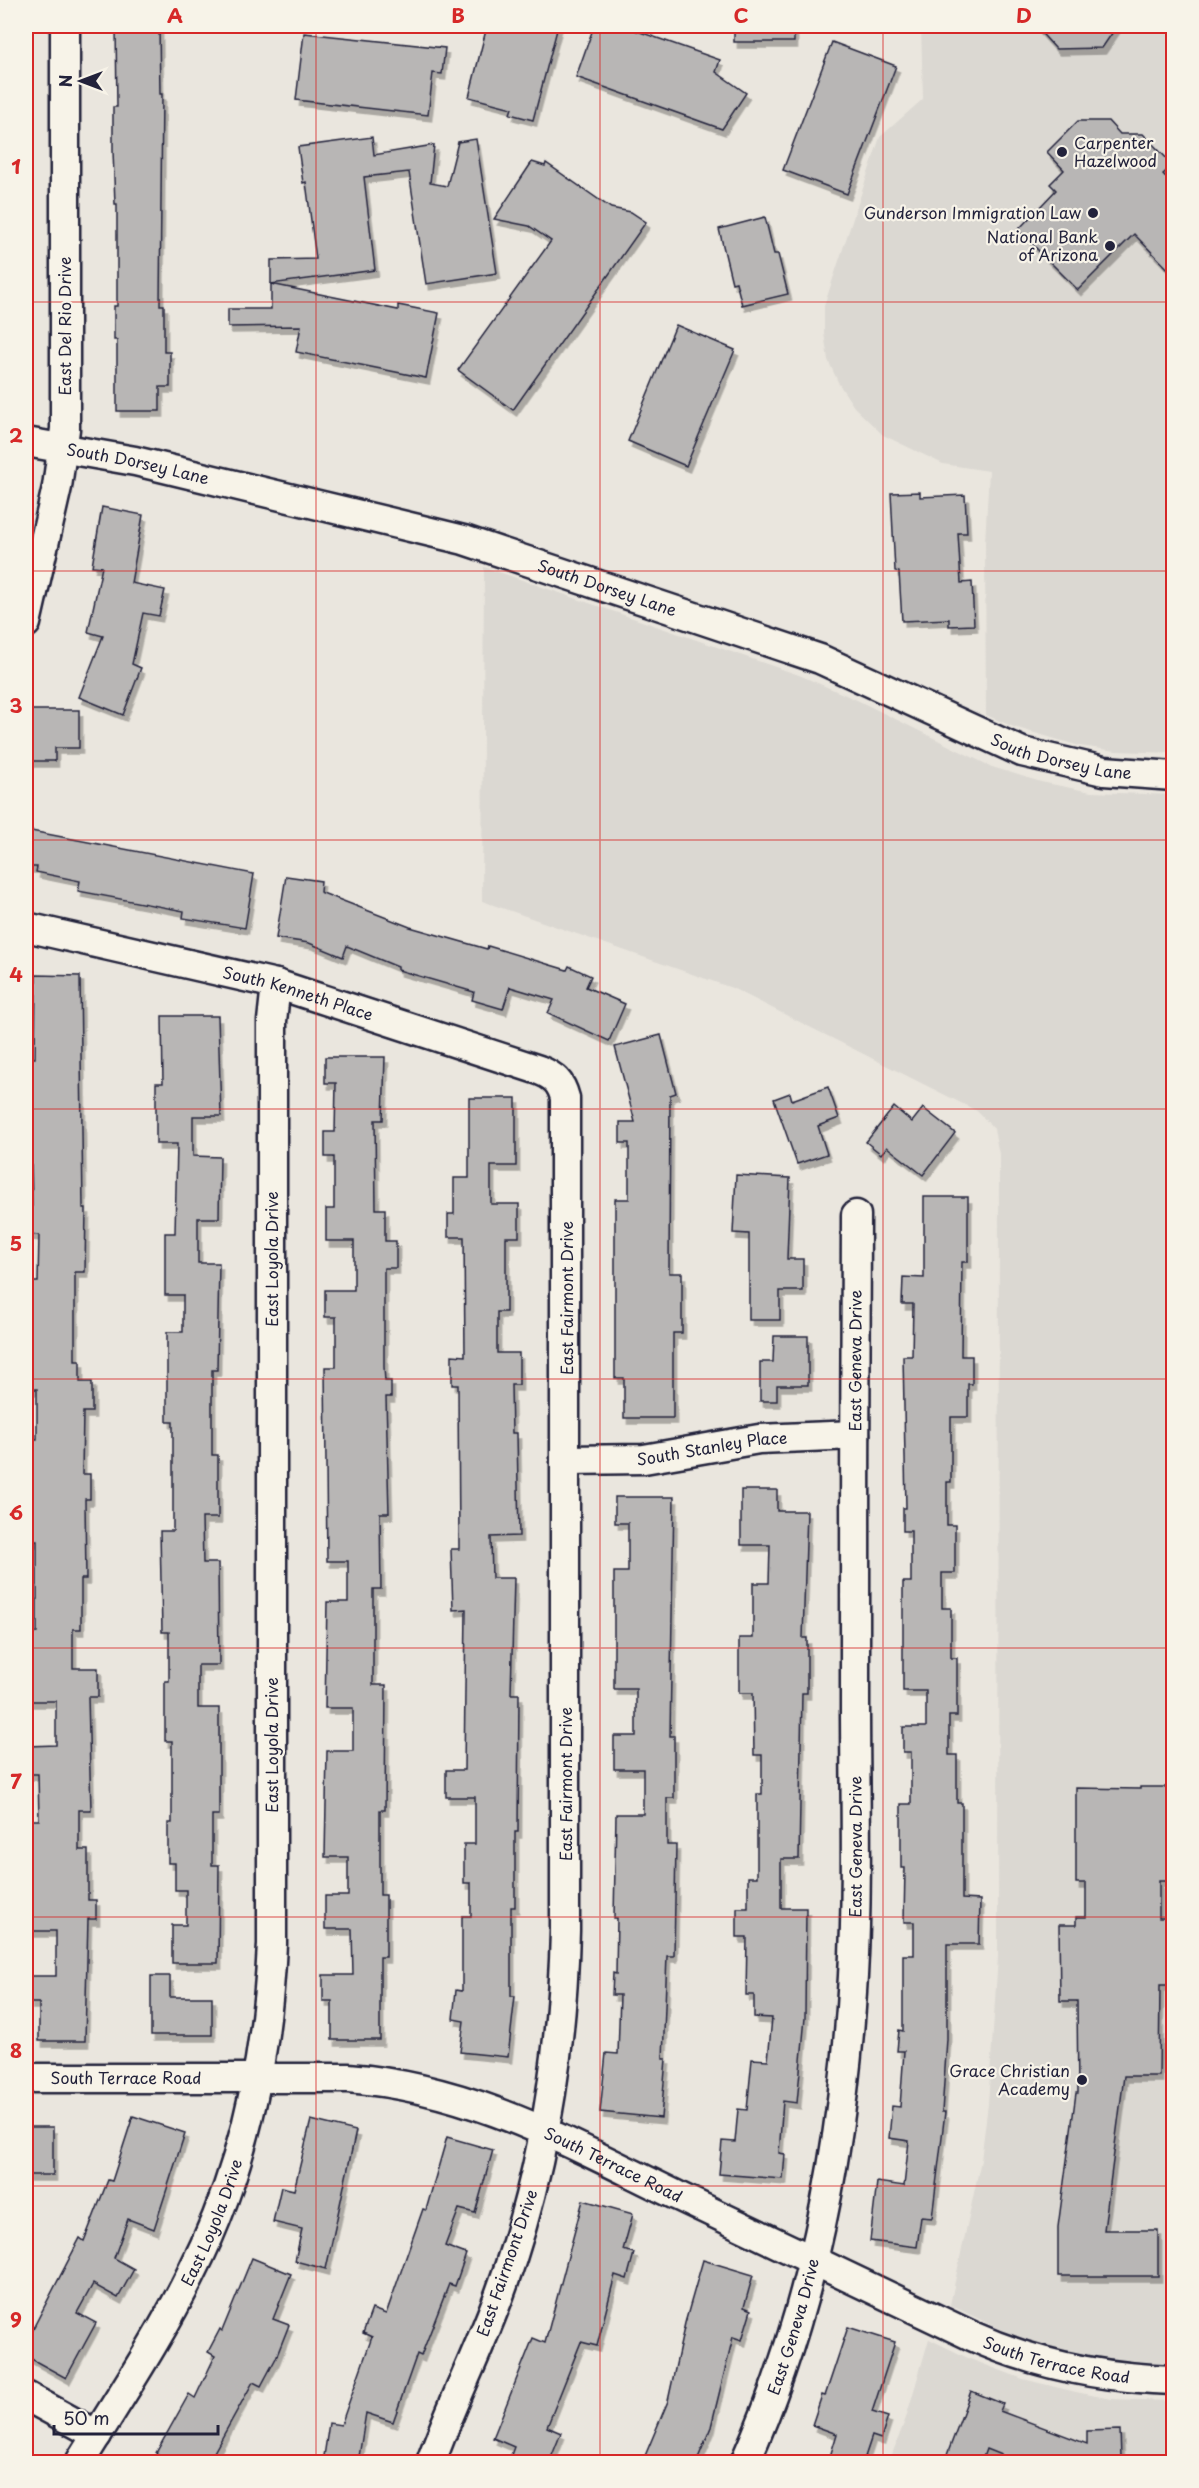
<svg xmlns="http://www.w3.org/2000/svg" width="1199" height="2488" font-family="'Playpen Sans',sans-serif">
	<defs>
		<filter id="shadow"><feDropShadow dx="3.5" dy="6" stdDeviation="0" flood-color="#0004"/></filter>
	</defs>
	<rect width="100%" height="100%" fill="#eae6de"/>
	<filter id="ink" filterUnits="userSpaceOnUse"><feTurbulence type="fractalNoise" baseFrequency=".0167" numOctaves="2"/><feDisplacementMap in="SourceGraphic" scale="12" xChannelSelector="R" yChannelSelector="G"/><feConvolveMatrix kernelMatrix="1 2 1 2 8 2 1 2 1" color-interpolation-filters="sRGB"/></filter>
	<g filter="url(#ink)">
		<g fill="#dbd8d2">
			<path d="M921,26H1173V753L1116,751L1080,746L1014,727L986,715L985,543L989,471L943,464L883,435L854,407L839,384L828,360L824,333V306L880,137L923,99Z"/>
			<path d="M484,567L799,675L857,700L992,767L1041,782L1091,792L1173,795V2363H1127L1074,2355L1027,2342L950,2305L981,2160L988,2104L998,1957L999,1154L994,1129L977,1111L732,988L482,901Z"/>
			<path d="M929,2339L970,2359L1023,2379L1076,2392L1111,2399L1173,2401V2462H889L906,2418Z"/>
		</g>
		<g fill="#b8b6b5" stroke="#22223b" stroke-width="1.5" filter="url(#shadow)">
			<path d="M116,26H159L160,94H162L160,305H164V352H170V387H160V411H117V340H114V306H117V204H115L113,151V107H117Z"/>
			<path d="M487,26H558L533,120L510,114L512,108L469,97Z"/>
			<path d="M594,26H623L720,60L716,72L746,93L722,129L576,77Z"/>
			<rect x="734" y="26" width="60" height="16"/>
			<path d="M1035,26H1117L1102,48L1056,49Z"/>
			<path d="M304,33L445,48L442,74L433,73L428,115L296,100Z"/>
			<path d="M832,42L896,66L847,194L783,170Z"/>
			<path d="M1078,121H1108L1120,134H1143L1173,165L1163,174L1173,185V274L1134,234L1078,290L1018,230L1056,190L1050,184L1064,170L1047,152Z"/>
			<path d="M372,137L374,155L434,145L430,183L447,186L458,142L476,139L497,273L426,284L409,172L364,177L375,270L271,284V260L316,259L306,182L303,183L298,147Z"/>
			<path d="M532,162L545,166L546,163L611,208L631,212L646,222L513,410L458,370L551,241L529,226L494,219Z"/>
			<path d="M765,217L774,254H778L788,294L742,305L736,282L732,283L719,229Z"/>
			<path d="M271,284L398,310V305L439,313L426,378L296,352L301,326L228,327V309H271Z"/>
			<path d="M676,325L735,350L686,466L628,441Z"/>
			<path d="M920,492V497L965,495L967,533H958L961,583L972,582L974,625L949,626V619L902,621L899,572L895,571L891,493Z"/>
			<path d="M102,507L143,515L131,583L165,590L159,616L143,613L132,664L141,668L123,715L79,697L103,636L88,632L102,567L92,566Z"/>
			<path d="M26,710H79V748H55V761H26Z"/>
			<path d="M26,830L254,874L245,928L183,918L184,911L78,891L80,881L36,872L37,867H26Z"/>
			<path d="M286,876L321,881L320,892L410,927L487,949L488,946L567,970L569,966L591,976L586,987L625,1004L609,1041L548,1013L554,1000L510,987L503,1009L472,1000L474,992L398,970V967L347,946L343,957L309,943L276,938Z"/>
			<path d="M36,975L80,976L83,1208H86L85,1272H75V1361H80V1382H92V1412H83L82,1474H90V1499H85L86,1579H81V1629H73V1668H98V1697H88L91,1810H79V1850H88V1900H96V1919H88L85,2041H39V2003H29V1976H56V1931H27L29,1820H39L38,1774H28V1746L56,1745V1701H27V1633H37V1541H27V1514H30V1439H37V1389H30V1346H26V1282H38L39,1235L28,1234L29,1206H32L29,1058H35Z"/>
			<path d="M162,1016H218L221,1116H193V1156L220,1157L219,1218H198V1263H219L217,1370H212V1455H218V1518H202L203,1563H218L219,1665H198V1708H219V1815H212V1865H219L218,1963H172V1925H186V1890H175V1863H168V1823H172V1741H165V1681H169V1632H162L160,1531H173V1422H167V1332H183V1295H165V1233H175L177,1144H156V1083H163Z"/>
			<path d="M661,1035L676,1093L670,1095L669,1273H682V1333H673V1418H624V1378H615V1199H629V1143H620V1122H635L615,1047Z"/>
			<path d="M325,1057H385L383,1120H375L376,1209H385V1241H396V1268H384V1367L385,1381H391V1397H386L389,1513H380L381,1589H373V1685H386L385,1810H380V1895H386V1957H380V2040H332V2001H323V1975H353L352,1929H325V1896H348V1857H325L327,1751H353V1708H325L327,1602H348V1561H327L325,1367H336V1317H325V1290H354V1241H326V1209H334V1157H325V1132H335L336,1083H325Z"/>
			<path d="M828,1087L839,1118L818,1126L827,1154L797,1164L774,1099L790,1093L792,1100Z"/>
			<path d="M469,1098H516V1166H491V1204H519V1237H506V1312H497V1353H519V1385H511L512,1433H517L519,1536L491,1537L492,1578H514L511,1694H519L518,1832H515V1907H511V1996H515L508,2057L460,2052L464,2021L453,2019L456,1990L462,1991V1916H471V1883H464V1844H475V1797H446V1770H464L466,1609L453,1610L451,1549H459L458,1385H452V1355L465,1356L464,1237H448V1214H454V1178H469Z"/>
			<path d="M894,1107L912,1122L923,1108L955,1133L923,1175L887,1147L881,1154L866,1142Z"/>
			<path d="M736,1175L790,1178L787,1259H803V1291H780V1320H749V1234L733,1233Z"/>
			<path d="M924,1197H968V1262H962L961,1356H972V1384H968V1417H951V1482H947V1525H955V1573H942V1608H951V1658H957V1716H949V1755H957V1803H962V1899L980,1900L979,1944H947V2039L942,2112H945L932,2218L921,2217L917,2247L870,2241L877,2182L904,2186L909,2141L889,2138L892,2106L900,2107L904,2051H897L899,2030L903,2031V1955H914V1922H904L905,1868H901V1804H911V1752H903V1727H926V1691H903V1582H911V1531H903V1508H906L903,1356H912L913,1304H902L903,1277L924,1278Z"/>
			<path d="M774,1336H808V1385H777V1401H760V1362H773Z"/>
			<path d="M741,1490H777V1511H807L803,1638H807V1693H802L799,1859H781V1908H806L805,2018L797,2103L783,2101L779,2153L785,2154L783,2179L719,2174L722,2141L735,2142L738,2109L747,2110L752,2059L768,2060L772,2018L754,2017V1995H746L747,1937H737V1908H748V1877H757V1794H762V1755H754L753,1693H739V1638H753V1583H769L770,1545H741Z"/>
			<path d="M615,1497H674L670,1736H674V1798H667V1845H676L674,1956H667L663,2059H666L661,2118L600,2112L606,2053L618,2054L620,1995H612L613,1973L616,1974L617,1918H614L616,1814H643V1769H614V1736H636V1689H614V1572H628V1523H615Z"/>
			<path d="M1140,1787H1173V1881H1159V1918H1171V1925H1173V1976H1171V1985H1160L1159,2076H1124L1104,2230H1158V2276H1058V2227L1076,2093H1078L1077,2001H1060L1059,1925H1076V1917H1086V1883H1076V1788L1140,1789Z"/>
			<path d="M151,1976H170V1997H212V2035H151Z"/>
			<path d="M133,2116L185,2133L154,2229L128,2219L114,2258L134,2269L118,2298L93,2284L77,2313L96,2323L66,2378L26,2356V2342L80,2238L84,2241L108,2180L112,2181Z"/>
			<path d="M311,2120L356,2131L326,2269L295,2261L302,2229L273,2222L281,2187L294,2190Z"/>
			<rect x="26" y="2127" width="27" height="48"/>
			<path d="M447,2137L493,2150L475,2213L459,2209L445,2246L466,2254L455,2286L449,2284L421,2356L417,2354L393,2422L366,2413L358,2463H323L329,2423L341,2425L372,2337L363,2333L372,2309L386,2314L423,2209L426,2210Z"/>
			<path d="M583,2200L633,2214L623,2250L634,2253L627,2279L615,2275L597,2346L581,2342L547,2427L561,2433L549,2463H508L514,2447L493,2438L533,2338L545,2343Z"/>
			<path d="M252,2258L291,2274L273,2319L289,2325L276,2358L261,2386L253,2382L208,2463H173L156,2453L189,2394L195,2398L215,2356L208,2352L220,2329L222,2331Z"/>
			<path d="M703,2260L753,2275L744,2307L751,2310L742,2340L733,2337L711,2427L696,2463H642L668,2401L685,2323Z"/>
			<path d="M848,2327L895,2342L872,2412L888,2417L881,2439L872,2436L863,2463H828L837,2434L812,2425L822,2395L825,2396Z"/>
			<path d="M971,2391L1003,2404L1000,2411L1087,2444V2431L1120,2430L1121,2457L1132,2463H1021L986,2449L981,2463H944Z"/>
		</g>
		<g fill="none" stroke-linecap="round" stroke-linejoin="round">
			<defs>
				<g id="minor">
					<path id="s1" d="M26,442L135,461L464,540L820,659L1022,752L1104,771L1174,776"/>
					<path d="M26,623L57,487L65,429V26"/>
					<path id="s2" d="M26,927L276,984L539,1070C554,1076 561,1082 565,1098V1931C562,2056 543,2176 500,2293C479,2351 451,2405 431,2462"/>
					<path id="s3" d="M567,1460L644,1459L759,1439L855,1435"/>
					<path id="s4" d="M26,2078H348C474,2088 568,2143 680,2197C777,2244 875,2289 972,2336C1036,2365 1104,2378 1174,2380"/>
					<path d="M26,2396L97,2435"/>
					<path id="s5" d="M80,2462C118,2400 159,2339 191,2274C243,2172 267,2058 272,1944V1021L276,984"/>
					<path id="s6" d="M745,2462C813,2310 844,2141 853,1976C858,1885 855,1794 855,1703C855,1540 855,1378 856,1215"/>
				</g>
			</defs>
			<use href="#minor" stroke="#22223b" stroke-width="33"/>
			<use href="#minor" stroke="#f7f3e8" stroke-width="28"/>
		</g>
	</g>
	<path fill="none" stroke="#d62828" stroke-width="1.5" stroke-opacity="0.55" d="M316,26V2462M600,26V2462M883,26V2462M26,302H1174M26,571H1174M26,840H1174M26,1109H1174M26,1379H1174M26,1648H1174M26,1917H1174M26,2186H1174"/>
	<g fill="#22223b" stroke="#f7f3e8" stroke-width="2">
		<circle cx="1062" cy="152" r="6"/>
		<circle cx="1093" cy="213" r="6"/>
		<circle cx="1110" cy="246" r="6"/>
		<circle cx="1082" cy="2080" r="6"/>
	</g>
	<g text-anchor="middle" stroke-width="4.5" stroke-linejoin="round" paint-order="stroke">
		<g font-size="16" fill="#22223b" stroke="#f7f3e8" text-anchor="end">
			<text x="1074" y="149" text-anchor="start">Carpenter<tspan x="1074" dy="18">Hazelwood</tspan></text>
			<text x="1081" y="219">Gunderson Immigration Law</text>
			<text x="1098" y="243">National Bank<tspan x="1098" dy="18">of Arizona</tspan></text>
			<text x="1070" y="2077">Grace Christian<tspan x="1070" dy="18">Academy</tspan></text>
		</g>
		<g font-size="16" fill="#22223b" stroke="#f7f3e8">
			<text transform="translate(65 326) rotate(-90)" y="6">East Del Rio Drive</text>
			<text dy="6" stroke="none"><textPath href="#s1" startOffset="114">South Dorsey Lane</textPath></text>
			<text dy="6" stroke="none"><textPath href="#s1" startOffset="600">South Dorsey Lane</textPath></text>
			<text dy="6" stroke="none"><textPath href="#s1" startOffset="1086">South Dorsey Lane</textPath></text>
			<text dy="6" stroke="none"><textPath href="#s2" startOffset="280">South Kenneth Place</textPath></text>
			<text transform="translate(272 1259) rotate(-90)" y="6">East Loyola Drive</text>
			<text transform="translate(567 1298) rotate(-90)" y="6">East Fairmont Drive</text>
			<text dy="6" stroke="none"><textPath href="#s6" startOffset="1116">East Geneva Drive</textPath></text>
			<text dy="6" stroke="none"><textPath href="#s3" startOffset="146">South Stanley Place</textPath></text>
			<text transform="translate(272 1745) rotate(-90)" y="6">East Loyola Drive</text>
			<text transform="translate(566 1784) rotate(-90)" y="6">East Fairmont Drive</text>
			<text dy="6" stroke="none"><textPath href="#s6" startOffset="630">East Geneva Drive</textPath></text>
			<text dy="6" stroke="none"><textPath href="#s4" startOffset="100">South Terrace Road</textPath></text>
			<text dy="6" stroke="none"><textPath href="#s4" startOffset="603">South Terrace Road</textPath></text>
			<text dy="6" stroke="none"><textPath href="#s5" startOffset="274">East Loyola Drive</textPath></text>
			<text transform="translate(507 2263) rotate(-71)" y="6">East Fairmont Drive</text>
			<text dy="6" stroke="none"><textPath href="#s6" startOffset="144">East Geneva Drive</textPath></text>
			<text dy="6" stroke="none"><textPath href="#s4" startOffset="1089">South Terrace Road</textPath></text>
		</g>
	</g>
	<rect width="1199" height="2488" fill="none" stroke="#f7f3e8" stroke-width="66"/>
	<g transform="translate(81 81) rotate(270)" stroke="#f7f3e8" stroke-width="4.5" paint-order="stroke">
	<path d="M0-4.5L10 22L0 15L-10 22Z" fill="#22223b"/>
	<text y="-9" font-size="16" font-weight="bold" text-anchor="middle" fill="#22223b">N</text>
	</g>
	<path d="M54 2425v9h164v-9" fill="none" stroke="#22223b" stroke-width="3"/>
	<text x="63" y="2425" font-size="18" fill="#22223b" stroke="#f7f3e8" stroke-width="4.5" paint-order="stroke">50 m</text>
	<rect x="33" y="33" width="1133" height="2422" fill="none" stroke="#d62828" stroke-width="2"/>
	<g font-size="20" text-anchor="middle" font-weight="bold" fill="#d62828">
		<text x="175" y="23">A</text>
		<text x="458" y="23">B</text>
		<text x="741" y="23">C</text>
		<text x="1024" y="23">D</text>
		<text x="16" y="174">1</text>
		<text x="16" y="443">2</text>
		<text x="16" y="713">3</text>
		<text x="16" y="982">4</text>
		<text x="16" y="1251">5</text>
		<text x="16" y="1520">6</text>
		<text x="16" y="1789">7</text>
		<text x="16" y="2058">8</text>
		<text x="16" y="2327">9</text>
	</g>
</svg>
